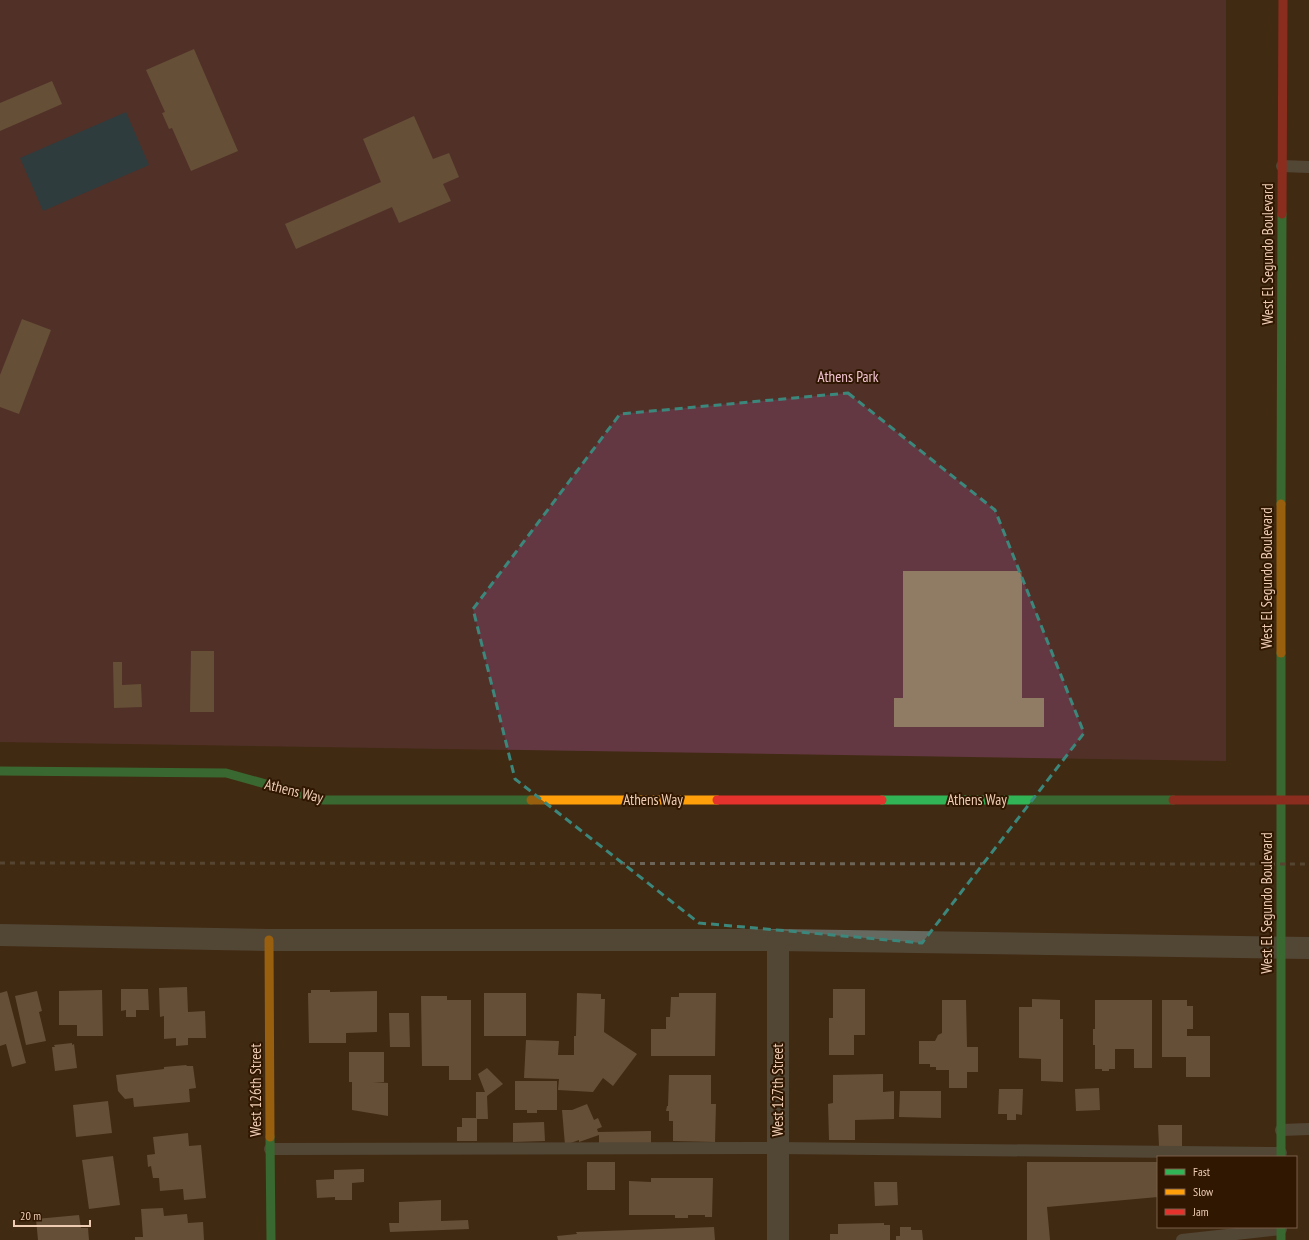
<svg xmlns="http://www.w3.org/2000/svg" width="1309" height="1240" font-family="'PT Sans Narrow',sans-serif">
	<rect width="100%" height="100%" fill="#412a13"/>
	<path fill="#643843" d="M0,0H1226V761L0,742Z"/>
	<path fill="#175271" d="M126,112L149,165L43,211L20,158Z"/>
	<g fill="#907c64">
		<path d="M194,49L238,151L191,171L172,128L169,129L162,113L165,112L146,70Z"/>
		<path d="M52,81L62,104L0,131V103Z"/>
		<path d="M414,116L433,159L449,153L459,177L443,184L451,201L399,223L392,207L296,249L285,224L381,182L363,139Z"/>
		<path d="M22,319L51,330L19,414L0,407V375Z"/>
		<path d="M903,571H1022V698H1044V727H894V698H903Z"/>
		<path d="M191,651H214V712H190Z"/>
		<path d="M113,662H122V685L141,684L142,707L114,708Z"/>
		<path d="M187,987L188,1012L205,1011L206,1038H188V1045L176,1046V1038L164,1039V1016L160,1017L159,988Z"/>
		<path d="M121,989H148L149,1010H136V1017H126V1010L121,1011Z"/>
		<path d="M833,989H865V1035H854V1055H829V1018H833Z"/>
		<path d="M102,990L103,1036H77V1025H59V991Z"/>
		<path d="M311,990H330V992L377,991V1032L346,1033V1043H309L308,993H311Z"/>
		<path d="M7,991L26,1063L12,1067L6,1044L0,1046V993Z"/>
		<path d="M37,991L42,1011L39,1012L46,1041L26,1045L15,996Z"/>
		<rect x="484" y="993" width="42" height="43"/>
		<path d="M577,993L601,994V999H605L604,1032L637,1054L613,1086L603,1078L593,1092L558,1090L559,1079L524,1078L526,1040L559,1041L558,1055H574V1036H576Z"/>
		<path d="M679,993H716L715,1056H651V1029H666V1017H670L671,997H679Z"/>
		<path d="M421,996H447V1000H471V1080H449V1066H422Z"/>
		<path d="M1032,999L1060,1000V1019H1063V1082L1041,1081V1059L1019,1058V1007H1032Z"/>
		<path d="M942,1000H966L967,1047H978V1072H967V1088H949V1070H936V1067H930V1064H919V1041H935L938,1035L942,1033Z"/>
		<path d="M1095,1000H1152V1068H1134V1049H1115V1069H1109V1071H1102V1069H1095V1045H1093V1029H1095Z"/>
		<path d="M1162,1000H1187V1006H1193V1029H1187V1036H1210V1077H1186V1057H1162Z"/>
		<path d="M389,1013H409L410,1047H390Z"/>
		<path d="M72,1043V1045L74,1044L77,1068L55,1071L52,1047H55L54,1045Z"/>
		<path d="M349,1052H384V1082H373L388,1083V1116L352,1110V1082H349Z"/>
		<path d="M186,1065L187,1066H193L196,1088L189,1089L190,1102L134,1107L133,1098L125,1099L118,1091L116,1075L164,1069V1067Z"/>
		<path d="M487,1068L503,1084L487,1096L488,1119H477V1141H457V1127H462V1118H476V1092H485L478,1074Z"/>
		<path d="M883,1074V1092L894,1091V1119L855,1120V1140H829L828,1104L833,1103V1075Z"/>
		<path d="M669,1075H711V1104H716L715,1142L673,1141V1121H669V1111H666L667,1106H668Z"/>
		<path d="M515,1081H557V1110H537V1113H527V1110H515Z"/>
		<path d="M1099,1088L1100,1110L1076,1111L1075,1089Z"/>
		<path d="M999,1089H1023L1022,1115L1016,1114V1120H1007V1114H998Z"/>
		<path d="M900,1091H941V1118L899,1117Z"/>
		<path d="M108,1101L112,1133L76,1137L73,1105Z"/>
		<path d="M587,1104L594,1120L598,1118L602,1127L597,1129L598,1132L651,1131V1145L599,1146V1135L579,1142V1140L565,1145L562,1110H572Z"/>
		<path d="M544,1122L545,1141L513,1142V1123Z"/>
		<path d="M1158,1125H1182V1146H1159Z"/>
		<path d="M188,1133L189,1146L201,1145L206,1198L184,1200L183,1189L160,1191L159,1178H153L151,1166L148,1167L147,1155L155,1154L153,1137Z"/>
		<path d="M113,1156L120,1205L89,1209L82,1160Z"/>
		<rect x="587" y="1162" width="28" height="28"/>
		<path d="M1027,1162H1158V1197L1047,1207L1050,1240H1027Z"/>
		<path d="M364,1169V1182L352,1183V1200H335V1197L317,1198L316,1180L334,1179V1170Z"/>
		<path d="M651,1178H713L712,1217H705V1215H688V1218H675V1215H629V1181L651,1182Z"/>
		<path d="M874,1182H897L898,1205L875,1206Z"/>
		<path d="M441,1200V1221L468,1220L469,1229L390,1232L389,1223H399V1202Z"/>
		<path d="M163,1208L164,1216L187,1214L188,1223L203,1222L204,1240H135V1237H143L141,1209Z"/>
		<path d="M79,1215L81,1228H88L89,1240H38L36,1219Z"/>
		<path d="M884,1223V1225H890V1240H830V1234H838V1224Z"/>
		<path d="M714,1227L715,1240H558L557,1236L577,1234L576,1232Z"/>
		<path d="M900,1227H911V1230H922L923,1240H896V1236H900Z"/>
	</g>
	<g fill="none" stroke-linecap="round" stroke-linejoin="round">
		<g stroke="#666960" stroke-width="12">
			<path d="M1282,166L1309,167"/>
			<path d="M1281,1130L1309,1129"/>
			<path d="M270,1149L778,1148L1281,1153"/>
			<path d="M1182,1240L1281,1229"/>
		</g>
		<g stroke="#666960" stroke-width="22">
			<path d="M0,935L269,940H778L1309,948"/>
			<path d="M778,940V1240"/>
		</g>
		<g stroke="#30b455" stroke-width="9">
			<path d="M1281,504L1282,214"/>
			<path d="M1281,653V1157"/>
			<path d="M0,771L226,773L323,800H531"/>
			<path d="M882,800H1173"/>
			<path d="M270,1137L271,1240"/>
			<path d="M1281,1227V1240"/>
		</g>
		<g stroke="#ff9f0a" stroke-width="9">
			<path d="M1281,653V504"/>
			<path d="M531,800H717"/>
			<path d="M269,940L270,1137"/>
		</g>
		<g stroke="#e5322d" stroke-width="9">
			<path d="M1282,214L1283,0"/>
			<path d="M717,800H882"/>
			<path d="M1173,800H1309"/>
		</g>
		<path stroke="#6c6456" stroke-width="3" stroke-dasharray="5 5" stroke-linecap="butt" d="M0,863L1309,864"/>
	</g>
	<path d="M0 0H1309V1240H0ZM848,393L995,510L1084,733L922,943L699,923L515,779L473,609L620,414Z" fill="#412a13" fill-opacity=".55" fill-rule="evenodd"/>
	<path fill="none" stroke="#3c877c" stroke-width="3" stroke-dasharray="8 5" stroke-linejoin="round" d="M848,393L995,510L1084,733L922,943L699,923L515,779L473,609L620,414Z"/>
	<g text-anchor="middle" stroke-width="4" stroke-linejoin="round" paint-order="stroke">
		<g font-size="15" fill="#eeccb3" stroke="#2f1702">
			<text transform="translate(1268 254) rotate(-90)" y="5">West El Segundo Boulevard</text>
			<text transform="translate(1267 578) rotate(-90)" y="5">West El Segundo Boulevard</text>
			<text transform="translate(294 791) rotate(14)" y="5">Athens Way</text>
			<text x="653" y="805">Athens Way</text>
			<text x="977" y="805">Athens Way</text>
			<text transform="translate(1267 903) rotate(-90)" y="5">West El Segundo Boulevard</text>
			<text transform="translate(256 1090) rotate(-90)" y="5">West 126th Street</text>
			<text transform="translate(778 1090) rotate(-90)" y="5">West 127th Street</text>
		</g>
		<g font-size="15" fill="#f1c3d0" stroke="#2f1702">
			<text x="848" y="382">Athens Park</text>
		</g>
	</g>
	<rect x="1157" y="1156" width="140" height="72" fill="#2f1702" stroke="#7b5f49"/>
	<rect x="1165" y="1169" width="20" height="6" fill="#30b455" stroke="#7b5f49"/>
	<text x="1193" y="1176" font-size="12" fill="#eeccb3">Fast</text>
	<rect x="1165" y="1189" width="20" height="6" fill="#ff9f0a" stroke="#7b5f49"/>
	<text x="1193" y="1196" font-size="12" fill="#eeccb3">Slow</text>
	<rect x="1165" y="1209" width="20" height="6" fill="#e5322d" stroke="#7b5f49"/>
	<text x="1193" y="1216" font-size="12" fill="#eeccb3">Jam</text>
	<path d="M14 1220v6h76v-6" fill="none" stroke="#eeccb3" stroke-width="2"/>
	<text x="20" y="1220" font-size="12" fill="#eeccb3" stroke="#2f1702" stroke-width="3" paint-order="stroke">20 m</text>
</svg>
